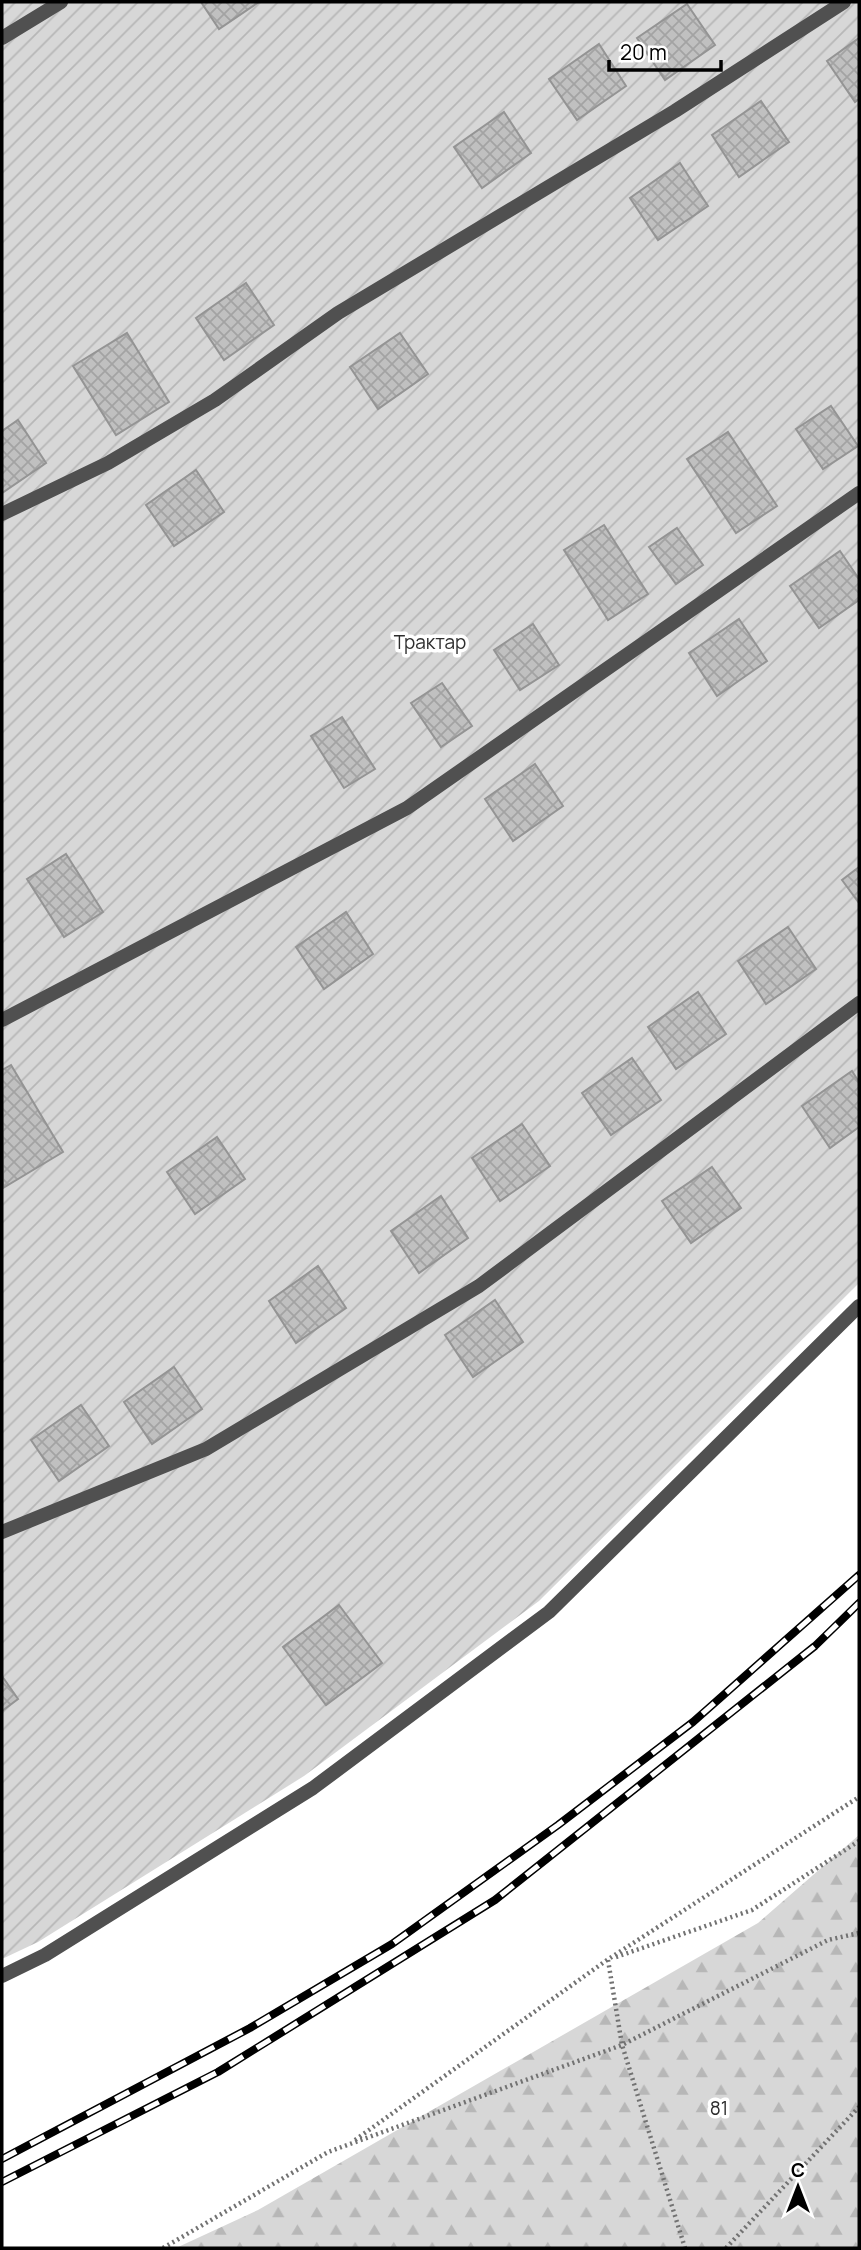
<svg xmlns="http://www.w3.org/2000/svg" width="861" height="2250" font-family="Manrope,sans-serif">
	<defs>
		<pattern id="forest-firs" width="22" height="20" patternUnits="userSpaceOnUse" patternTransform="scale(1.75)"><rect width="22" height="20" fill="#d7d7d7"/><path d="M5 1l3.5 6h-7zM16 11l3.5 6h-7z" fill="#b7b7b7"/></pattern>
		<pattern id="garden-furrows" width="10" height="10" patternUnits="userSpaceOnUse" patternTransform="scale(1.75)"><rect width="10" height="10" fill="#d7d7d7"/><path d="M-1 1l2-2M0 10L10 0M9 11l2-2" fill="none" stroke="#b7b7b7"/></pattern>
		<pattern id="building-cross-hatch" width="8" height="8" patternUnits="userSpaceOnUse" patternTransform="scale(1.75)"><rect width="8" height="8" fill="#c0c0c0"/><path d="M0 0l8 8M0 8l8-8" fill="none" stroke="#a3a3a3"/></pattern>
	</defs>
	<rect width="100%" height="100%" fill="#fff"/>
	<path fill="url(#forest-firs)" d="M859,1835V2248H176L258,2210L758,1923Z"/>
	<path fill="url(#garden-furrows)" d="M2,2H859V1283L539,1601L304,1776L38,1942L2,1959Z"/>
	<g fill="url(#building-cross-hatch)" stroke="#949494" stroke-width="2">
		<path d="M201,2H259L219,29Z"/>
		<path d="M687,4L715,45L665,80L637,38Z"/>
		<path d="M859,38V99L855,102L827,61Z"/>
		<path d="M599,44L626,86L577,120L549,79Z"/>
		<path d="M761,101L789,142L739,177L712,135Z"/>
		<path d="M504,112L531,153L482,188L454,147Z"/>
		<path d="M680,163L708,206L658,240L630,198Z"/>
		<path d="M246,283L274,325L224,360L196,318Z"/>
		<path d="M127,333L169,402L116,435L73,366Z"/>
		<path d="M400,333L428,374L378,409L350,367Z"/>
		<path d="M831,406L858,446L823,469L796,429Z"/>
		<path d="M18,420L46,463L2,493V431Z"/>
		<path d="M728,432L777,506L736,533L687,459Z"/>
		<path d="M196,470L224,512L174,546L146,505Z"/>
		<path d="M604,525L648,594L608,620L564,550Z"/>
		<path d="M677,528L703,565L676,584L649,547Z"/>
		<path d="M840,551L859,579V600L819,628L790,586Z"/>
		<path d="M739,619L767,661L717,696L689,653Z"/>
		<path d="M533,624L559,665L520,690L494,650Z"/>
		<path d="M442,683L472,726L441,747L411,703Z"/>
		<path d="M342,717L375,769L344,788L311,736Z"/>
		<path d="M535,764L563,806L513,841L485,799Z"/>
		<path d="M66,854L103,912L64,937L27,879Z"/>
		<path d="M859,867V903L842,880Z"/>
		<path d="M346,912L373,954L324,989L296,947Z"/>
		<path d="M788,927L816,969L766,1004L738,961Z"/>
		<path d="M698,992L726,1034L676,1069L648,1027Z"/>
		<path d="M632,1058L661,1100L611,1135L582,1093Z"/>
		<path d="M11,1065L63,1152L3,1188L2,1070Z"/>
		<path d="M852,1071L859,1082V1127L830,1148L802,1106Z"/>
		<path d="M522,1124L550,1166L500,1201L472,1158Z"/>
		<path d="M217,1137L245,1179L195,1214L167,1172Z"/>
		<path d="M712,1167L741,1208L691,1243L662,1201Z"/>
		<path d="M441,1196L468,1238L419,1273L391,1231Z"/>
		<path d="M318,1266L346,1308L296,1343L269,1301Z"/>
		<path d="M495,1300L523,1342L473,1377L445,1335Z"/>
		<path d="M174,1367L202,1409L152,1444L124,1402Z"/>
		<path d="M81,1405L109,1446L59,1481L31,1440Z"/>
		<path d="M339,1605L382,1663L326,1705L283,1647Z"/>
		<path d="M2,1676L18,1699L2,1711Z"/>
	</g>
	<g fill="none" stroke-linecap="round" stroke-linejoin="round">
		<g stroke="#727272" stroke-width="4.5" stroke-dasharray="2 3.5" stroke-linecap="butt">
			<path d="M616,1957L752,1910L859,1841"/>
			<path d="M608,1960L622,2045L685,2248"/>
			<path d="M355,2140L607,1960L859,1797"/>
			<path d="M163,2248L328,2152L622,2045L828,1940L859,1933"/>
			<path d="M726,2248L859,2107"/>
		</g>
		<g stroke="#505050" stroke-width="14">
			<path d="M2,38L61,2"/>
			<path d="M2,514L108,463L215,400L338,313L675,111L844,2"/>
			<path d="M2,1020L407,808L859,493"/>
			<path d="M2,1532L206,1449L479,1286L859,1003"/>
			<path d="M2,1976L45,1955L313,1788L549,1612L859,1306"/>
		</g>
		<defs>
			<g id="rail">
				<path d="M2,2159L250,2028L392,1944L558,1825L693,1722L859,1575"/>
				<path d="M2,2182L218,2072L495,1900L815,1646L859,1603"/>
			</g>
		</defs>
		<use href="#rail" stroke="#000" stroke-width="8"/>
		<use href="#rail" stroke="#fff" stroke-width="5" stroke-dasharray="16" stroke-linecap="butt"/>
	</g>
	<g text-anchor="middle" stroke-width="7" stroke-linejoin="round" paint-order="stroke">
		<g font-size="19" fill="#2e2e2e" stroke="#fff">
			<text x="430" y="649">Трактар</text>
			<text x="719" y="2115">81</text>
		</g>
	</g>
	<rect width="861" height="2250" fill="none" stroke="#000000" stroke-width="7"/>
	<g transform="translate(798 2187)" stroke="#ffffff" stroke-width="5" paint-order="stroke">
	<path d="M0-5L12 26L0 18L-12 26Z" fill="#000000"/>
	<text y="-10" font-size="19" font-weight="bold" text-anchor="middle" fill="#000000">С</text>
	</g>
	<path d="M609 60v10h112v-10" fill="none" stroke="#000000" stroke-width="3.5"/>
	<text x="620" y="60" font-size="21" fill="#000000" stroke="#ffffff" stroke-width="5" paint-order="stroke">20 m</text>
</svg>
